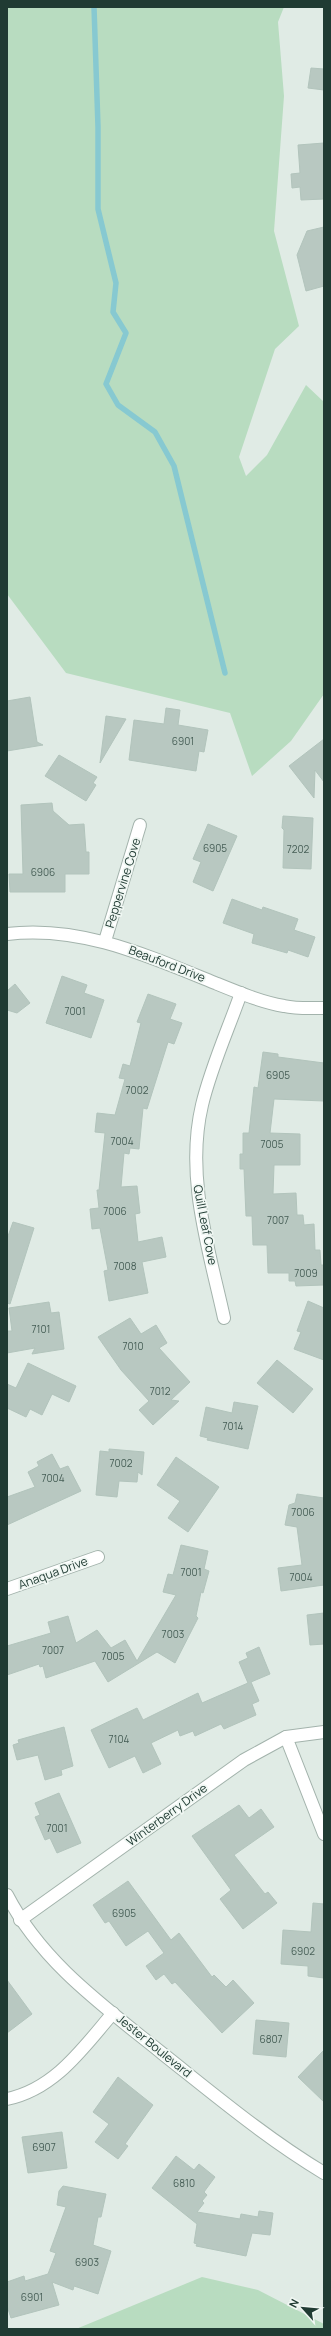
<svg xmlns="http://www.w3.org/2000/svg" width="331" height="2336" font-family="Manrope,sans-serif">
	<rect width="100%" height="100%" fill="#e0ebe5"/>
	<g fill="#b8dcc0">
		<path d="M7,7H284L278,22L284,96L274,231L299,326L275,349L239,457L246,476L267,455L306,385L324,402V694L291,741L252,776L230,713L66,673L7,594Z"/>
		<path d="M202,2277L258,2290L324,2324V2329H76Z"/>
	</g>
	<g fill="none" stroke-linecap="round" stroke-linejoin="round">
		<path stroke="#87c9d1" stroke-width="5.5" d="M94,7L98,127V209L116,283L113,312L126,333L106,384L118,405L155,432L174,466L225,673"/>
	</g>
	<g fill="#b8c8c1" stroke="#b2c4bc">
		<path d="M311,68L324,69V90L308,88Z"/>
		<path d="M324,143V199L301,200L300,187L292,188L291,174L300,173L298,145Z"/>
		<path d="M324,227V286L306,291L297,255L307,231Z"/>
		<path d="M30,697L37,742L43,745L7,751V701Z"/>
		<path d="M166,708L180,710L178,725L208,730L204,752L199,751L196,771L129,760L134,720L164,724Z"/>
		<path d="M106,716L126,719L100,763Z"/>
		<path d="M324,739V782L315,770L314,798L289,766Z"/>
		<path d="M59,755L97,777L93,783L96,785L86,801L45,776Z"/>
		<path d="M52,803L53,811L69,825L84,824L86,852H89V874H65V892H10L9,874H23L21,805Z"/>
		<path d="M283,816L313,818L311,869L283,868L284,830L282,828Z"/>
		<path d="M208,824L237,836L213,891L193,882L201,862L193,859Z"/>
		<path d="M232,899L262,910L263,907L298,919L294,930L315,937L308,957L288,950L287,953L252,943L254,934L223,923Z"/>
		<path d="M62,976L87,985L84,993L104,1000L91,1038L46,1023Z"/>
		<path d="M15,984L30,1003L17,1013L7,1010V991Z"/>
		<path d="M148,994L176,1004L170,1019L182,1023L174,1044L168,1042L147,1109L143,1108L139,1149L130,1148L129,1154L124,1153L121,1187L137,1186L140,1213L135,1214L138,1242L162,1237L166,1257L142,1262L148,1293L109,1301L104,1271L108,1270L100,1228L92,1229L90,1209L99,1208L97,1190H99L105,1133L95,1132L97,1113L115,1115L125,1079L119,1078L123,1064L130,1066L141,1023L137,1022Z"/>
		<path d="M263,1052L278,1054V1057L324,1063V1101L274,1099L270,1133L300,1134V1165H274L273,1194L296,1193L297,1215H303L304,1225L314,1224L315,1250H320L321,1265H324V1285L296,1286L295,1281H289V1273H268L267,1245H253L252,1216H246L244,1169H240V1154H243V1133H249L254,1087L258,1088Z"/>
		<path d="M13,1222L34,1228L10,1304L7,1303V1239Z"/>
		<path d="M308,1301L324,1308V1360L294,1349L301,1332L297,1331Z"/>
		<path d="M49,1302L51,1313L59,1312L64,1349L32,1354L35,1348L7,1353V1331H12L9,1308Z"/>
		<path d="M130,1318L141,1334L156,1325L167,1343L159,1348L190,1382L171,1400L179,1401L153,1425L139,1410L149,1401L121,1370L98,1337Z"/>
		<path d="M277,1360L313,1389L293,1413L257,1383Z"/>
		<path d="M28,1363L76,1386L69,1402L52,1394L42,1415L30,1409L26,1417L7,1408V1384L16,1388Z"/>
		<path d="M234,1402L258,1406L248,1449L207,1440L208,1438L200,1436L206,1407L232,1413Z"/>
		<path d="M109,1449L144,1452L142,1475L138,1472L137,1482L119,1481L117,1497L96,1495L100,1451L109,1452Z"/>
		<path d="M52,1454L60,1469L68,1466L81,1491L7,1525V1497L35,1487L28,1472L39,1466L37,1462Z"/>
		<path d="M176,1457L219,1487L188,1532L168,1518L180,1501L157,1485Z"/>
		<path d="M297,1494L324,1498V1585L281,1591L278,1568L302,1565L297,1527L285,1525L289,1505L295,1503Z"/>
		<path d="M181,1545L208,1551L204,1569L209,1571L203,1593L201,1592L196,1616L198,1618L175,1663L157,1652L108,1682L95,1661L46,1678L43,1666L40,1667L39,1664L7,1675V1646L51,1633L48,1622L68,1616L76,1643L97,1630L111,1648L125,1640L137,1661L176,1595L163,1592L168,1574L173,1575Z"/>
		<path d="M324,1613V1644L310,1645L307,1615Z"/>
		<path d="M259,1647L270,1674L251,1682L259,1701L252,1704L256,1715L224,1729L221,1724L195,1736L193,1731L180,1736L178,1730L151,1743L161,1764L143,1773L135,1756L109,1768L91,1730L137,1708L143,1720L198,1693L202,1703L248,1683L239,1662L248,1658L246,1653Z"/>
		<path d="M64,1727L73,1766L61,1770L62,1775L45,1780L38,1755L17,1760L13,1745L19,1743L18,1740Z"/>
		<path d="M59,1793L81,1843L57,1853L50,1838L45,1840L35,1817L40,1815L35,1803Z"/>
		<path d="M239,1805L249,1818L261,1809L274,1827L234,1855L265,1894L268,1892L277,1903L243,1929L220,1899L231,1890L192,1836Z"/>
		<path d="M128,1881L171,1940L179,1933L212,1977L214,1975L226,1987L233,1980L254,2003L222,2033L175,1982L172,1984L164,1974L156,1980L146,1966L164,1953L148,1931L126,1946L109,1921L105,1923L93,1905Z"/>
		<path d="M313,1903L324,1904V1978L308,1976V1966L281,1964L283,1930L311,1932Z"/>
		<path d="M7,1980L32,2014L7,2033Z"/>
		<path d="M256,2020L289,2023L286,2057L253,2054Z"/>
		<path d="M324,2050V2102L298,2077Z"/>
		<path d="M118,2077L153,2105L125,2144L128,2146L118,2159L95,2142L109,2124L93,2112Z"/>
		<path d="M62,2132L67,2168L28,2173L22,2137Z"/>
		<path d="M176,2156L194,2170L199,2164L215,2177L204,2192L207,2195L202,2201L204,2203L197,2212L240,2219L241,2214L258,2217L259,2211L273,2213L270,2235L252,2233L246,2256L196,2246L197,2244L194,2243L197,2224L152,2188Z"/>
		<path d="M63,2186L106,2194L101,2217H98L93,2245L111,2251L98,2294L74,2286L73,2290L52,2282L59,2305L11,2318L7,2306V2282L24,2276L25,2281L48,2274L56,2253L50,2251L66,2207L57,2205L59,2191Z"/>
	</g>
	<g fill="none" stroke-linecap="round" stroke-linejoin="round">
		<defs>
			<g id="minor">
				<path d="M105,941L140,825"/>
				<path d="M224,1318C209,1249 185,1177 202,1105C211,1067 228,1030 241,993"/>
				<path d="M7,1589L98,1557"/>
				<path d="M286,1737L324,1834"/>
				<path d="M20,1920L244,1760L286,1737L324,1732"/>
				<path d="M7,2099C55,2089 83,2048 113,2013"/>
			</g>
			<g id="tertiary">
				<path d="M7,934C81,925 148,956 215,983C237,992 261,1002 284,1006C297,1009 311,1008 324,1008"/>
				<path d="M7,1895C42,1963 105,2007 163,2054C216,2096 266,2138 324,2173"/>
			</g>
		</defs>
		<use href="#minor" stroke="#a3b3ac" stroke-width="14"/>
		<use href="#tertiary" stroke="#a3b3ac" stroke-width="14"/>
		<use href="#minor" stroke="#fff" stroke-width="12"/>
		<use href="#tertiary" stroke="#fff" stroke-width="12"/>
	</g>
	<g text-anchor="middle" stroke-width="3.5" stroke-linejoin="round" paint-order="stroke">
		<g font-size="10" fill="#465e56">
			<text x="183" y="745">6901</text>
			<text x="215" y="852">6905</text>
			<text x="298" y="853">7202</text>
			<text x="43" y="876">6906</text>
			<text x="75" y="1015">7001</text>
			<text x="278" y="1079">6905</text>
			<text x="137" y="1094">7002</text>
			<text x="122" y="1145">7004</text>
			<text x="272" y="1148">7005</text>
			<text x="115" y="1215">7006</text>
			<text x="278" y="1224">7007</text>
			<text x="125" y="1270">7008</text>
			<text x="306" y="1277">7009</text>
			<text x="41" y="1333">7101</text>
			<text x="133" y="1350">7010</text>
			<text x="160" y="1395">7012</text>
			<text x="233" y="1430">7014</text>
			<text x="121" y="1467">7002</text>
			<text x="53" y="1482">7004</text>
			<text x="303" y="1516">7006</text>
			<text x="191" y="1576">7001</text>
			<text x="301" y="1581">7004</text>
			<text x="173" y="1638">7003</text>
			<text x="53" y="1654">7007</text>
			<text x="113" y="1660">7005</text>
			<text x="119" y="1743">7104</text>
			<text x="57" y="1832">7001</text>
			<text x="124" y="1917">6905</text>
			<text x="303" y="1955">6902</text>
			<text x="271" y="2043">6807</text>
			<text x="44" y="2151">6907</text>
			<text x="184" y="2187">6810</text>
			<text x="87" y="2266">6903</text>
			<text x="32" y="2301">6901</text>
		</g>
		<g font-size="12" fill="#203b33" stroke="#f0f7f3">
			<text transform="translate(123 883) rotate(-73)" y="4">Peppervine Cove</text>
			<text transform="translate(167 964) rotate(21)" y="4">Beauford Drive</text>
			<text transform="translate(205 1225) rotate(79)" y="4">Quill Leaf Cove</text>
			<text transform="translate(53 1573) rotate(-20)" y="4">Anaqua Drive</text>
			<text transform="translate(167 1815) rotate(-36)" y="4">Winterberry Drive</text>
			<text transform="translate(154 2046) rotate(39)" y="4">Jester Boulevard</text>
		</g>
	</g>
	<rect width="331" height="2336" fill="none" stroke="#203b33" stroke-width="16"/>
	<g transform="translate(303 2308) rotate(297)" stroke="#f0f7f3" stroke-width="3" paint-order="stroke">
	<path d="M0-3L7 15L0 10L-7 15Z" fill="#203b33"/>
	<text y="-6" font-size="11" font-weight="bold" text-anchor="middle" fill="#203b33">N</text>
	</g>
</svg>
